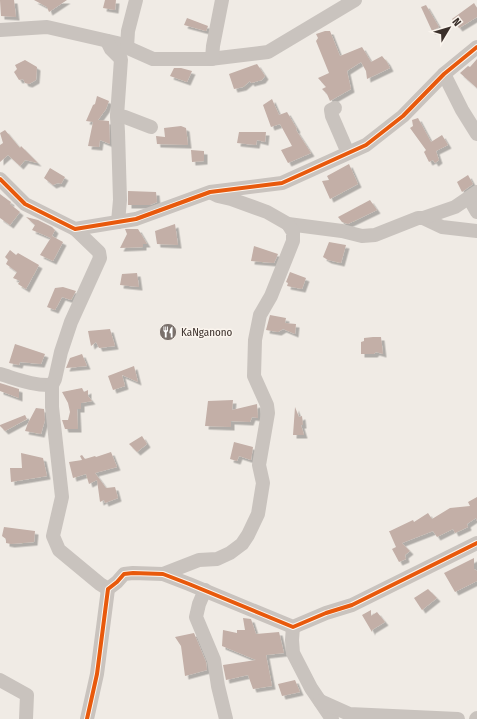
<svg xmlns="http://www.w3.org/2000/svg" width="477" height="719" font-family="'Fira Sans Condensed',sans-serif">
	<defs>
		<filter id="shadow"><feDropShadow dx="3.5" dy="3.5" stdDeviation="0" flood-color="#0004"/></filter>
	</defs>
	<rect width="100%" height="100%" fill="#f0ebe5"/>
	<g fill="#c3afa7" filter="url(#shadow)">
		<path d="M0,0H14L16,17L1,16Z"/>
		<path d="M34,0H67L49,12L47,7Z"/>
		<path d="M105,0H116L115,10L103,8Z"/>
		<path d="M474,3L477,8V17L459,28L452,19Z"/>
		<path d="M426,5L439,27L432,31L421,7Z"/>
		<path d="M187,18L208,26L206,31L184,25Z"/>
		<path d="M325,31H330L340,56L362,47L371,62L382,56L387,62L390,68L367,79L366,71L361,62L347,71L351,89L330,101L327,94L322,89L326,87L318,78L329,73L316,41L318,38L316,34Z"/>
		<path d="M477,59V88L460,73L468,66L470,67Z"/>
		<path d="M25,60L37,67L36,80L29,84L25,83L23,79L19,80L14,72L17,69L15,65Z"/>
		<path d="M257,64L265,76L262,80L251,83L250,81L243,87L234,89L229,74Z"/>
		<path d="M174,68H181L192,71L187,82L170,76Z"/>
		<path d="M97,96L109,101L106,109L98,120L109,121L110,144L100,140L99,147L88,146L93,122L86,121L93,105L95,104Z"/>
		<path d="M272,99L279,115L287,112L297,129L296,130L311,153L288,163L281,150L292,146L280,124L271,127L263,105Z"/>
		<path d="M418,118L431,142L442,135L448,145L436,151L439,160L435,163L433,160L429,162L424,152L426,150L410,128L413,126L412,120Z"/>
		<path d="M181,126L186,128L188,145L157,144L156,136L165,137L164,128Z"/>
		<path d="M5,130L20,148L21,146L38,163L25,160L20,166L8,155L0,162V145L3,143L0,133Z"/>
		<path d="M239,132H266L265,142L257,140L256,145L237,143Z"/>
		<path d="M191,150L204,151V161L192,162Z"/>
		<path d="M349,164L358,184L330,199L322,181L329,180L327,176Z"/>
		<path d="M50,168L65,177L61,184L58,183L53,185L44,178Z"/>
		<path d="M468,175L473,184L462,192L457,182Z"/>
		<path d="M128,191L156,192L157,202L150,205H128Z"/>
		<path d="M0,194L8,200L11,202L10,204L20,212L10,225L0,218Z"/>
		<path d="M370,200L377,210L348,224L342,222L338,217Z"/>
		<path d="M26,217L38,220L52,227L55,230L51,238L32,230L35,225Z"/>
		<path d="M175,224L178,245L157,244L155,231Z"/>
		<path d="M125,229H138L147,244H143V247L120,248L127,234Z"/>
		<path d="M52,236L63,242L53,261L40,255Z"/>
		<path d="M329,242L346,245L341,263L328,260L323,257Z"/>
		<path d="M254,246L278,254L274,263L251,261Z"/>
		<path d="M10,250L16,255L18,253L39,265L26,289L18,284L20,281L13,278L17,272L6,264L8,260L5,257Z"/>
		<path d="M290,272L306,278L302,289L287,286L288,283L286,282Z"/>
		<path d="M137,273L139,287L120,285L122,274Z"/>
		<path d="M63,287L76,291L71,300L62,297L55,310L47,307L55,288Z"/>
		<path d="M270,315L286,318L285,323L296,324L295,334L283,329L278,332L266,330Z"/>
		<path d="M110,329L115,346L99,348L96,342L91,346L88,331Z"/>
		<path d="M373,337H381L383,354L376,352L374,354H361V342L364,341V338Z"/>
		<path d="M15,344L45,354L41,364L20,362L19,365L9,363Z"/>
		<path d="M82,354L87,366L66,368L70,358Z"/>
		<path d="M134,366L138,382L122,375L125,386L113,390L108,376Z"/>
		<path d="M0,383L19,389V398L0,391Z"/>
		<path d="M82,388L84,392L88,390V396L92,401L81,403V409H77L78,429H65L62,420H68L70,412L68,403L62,392Z"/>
		<path d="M233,400L232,410L257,404L258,418L252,417L250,422L231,421V427L205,426L208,401Z"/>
		<path d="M295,407L299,417L302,416L303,425H301L304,435H293Z"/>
		<path d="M36,408L44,409L45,420L41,434L25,431L28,423Z"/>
		<path d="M25,415L27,419L5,431L0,426V425Z"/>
		<path d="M142,436L147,444L137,452L129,444Z"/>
		<path d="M234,442L253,447L251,460L239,456L237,461L230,459Z"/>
		<path d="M111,452L117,467L95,473L106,488L115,487L118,498L105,503L104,500L100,502L97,480L89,484L86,474L73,478L69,462L82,460L80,456L82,455L85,459L95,456L96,457Z"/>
		<path d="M21,453L43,458L47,476L11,482L10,468H22Z"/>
		<path d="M477,497V521L476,518L467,524L468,527L455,533L453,529L437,537L433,531L402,543L410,551L405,555L406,559L399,562L392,549L396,547L389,531H390L413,520L414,522L428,513L432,519L450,508L470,506L468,502Z"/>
		<path d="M4,527L35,531L34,542L11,544L6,543V539L2,536Z"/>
		<path d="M474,558V569L477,571V581L455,592L444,573Z"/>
		<path d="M428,589L437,598L422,610L414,598Z"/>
		<path d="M371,610V616L377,612L385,622L372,630V632L362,615Z"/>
		<path d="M243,618L251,619L256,634L279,632L284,653L266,655L272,686L253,689L248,675L226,680L223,665L256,660L222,646L223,630L237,633V630H245Z"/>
		<path d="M194,633L206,662L207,670L185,676L181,646L175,637Z"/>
		<path d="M295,680L300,692L282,696L278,684Z"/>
	</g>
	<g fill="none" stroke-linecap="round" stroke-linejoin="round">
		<g stroke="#c9c3be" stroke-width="14">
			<path d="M0,30L47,27L117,43L153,59H210L268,52L355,0"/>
			<path d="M107,41L111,49L121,59L117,116L118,132L120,200L118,222"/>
			<path d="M127,47L128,31L136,0"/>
			<path d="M212,59L213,46L222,0"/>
			<path d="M444,74L462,110L477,134"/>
			<path d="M335,108L331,110L332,116L348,153"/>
			<path d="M117,116L125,117L151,127"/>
			<path d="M0,179L25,204L75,229L136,219L210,192L282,183L366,145L403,116L444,74L477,47"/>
			<path d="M212,193L218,196L231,199L267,212L288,224L342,231L362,236L375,235L418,218H423L442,227L477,231"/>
			<path d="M469,198L477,212"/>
			<path d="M423,218L455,207L477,192"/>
			<path d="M0,374C17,379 34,386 52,385L55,379L61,352L71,322L100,258L99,252L75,229"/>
			<path d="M52,385V407L62,497L53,536L59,550L100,584L108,589"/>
			<path d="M163,574L199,560L217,559L230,553L242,544L248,535L258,514L263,483L259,465L268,413L267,405L254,376L255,340L260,315L271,296L293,241V232L288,224"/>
			<path d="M205,590L199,604L196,617L214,660L218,686L226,719"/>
			<path d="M293,627L292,640L293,653L311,688L332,719"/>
			<path d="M0,680L27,695L26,719"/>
			<path d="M320,701L349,714L458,719"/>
			<path d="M87,719L97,674L108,589L117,582L124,574L133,573L163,574L189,584L293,627L326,613L352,605L477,543"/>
			<path d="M476,719L477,718"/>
		</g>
		<defs>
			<g id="cycleway">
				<path d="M0,179L25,204L75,229L136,219L210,192L282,183L366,145L403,116L444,74L477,47"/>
				<path d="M87,719L97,674L108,589L117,582L124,574L133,573L163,574L189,584L293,627L326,613L352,605L477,543"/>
			</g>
		</defs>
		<use href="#cycleway" stroke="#fbf5ee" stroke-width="6"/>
		<use href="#cycleway" stroke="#e8590c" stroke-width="4"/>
	</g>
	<defs>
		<symbol id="restaurant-disc" viewBox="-11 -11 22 22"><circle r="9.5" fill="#7a716c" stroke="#fbf5ee"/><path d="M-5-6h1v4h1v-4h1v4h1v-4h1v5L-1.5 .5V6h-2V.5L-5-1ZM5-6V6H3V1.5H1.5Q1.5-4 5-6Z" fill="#fff"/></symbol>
	</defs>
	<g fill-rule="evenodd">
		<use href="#restaurant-disc" x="158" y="322" width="20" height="20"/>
	</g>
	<g text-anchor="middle" stroke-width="3" stroke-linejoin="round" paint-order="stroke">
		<g font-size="11" fill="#3b302b" stroke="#fbf5ee" text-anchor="start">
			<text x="181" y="336">KaNganono</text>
		</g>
	</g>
	<g transform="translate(449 28) rotate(52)" stroke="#fbf5ee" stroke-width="3" paint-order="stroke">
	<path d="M0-3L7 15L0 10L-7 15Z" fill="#3b302b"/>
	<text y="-6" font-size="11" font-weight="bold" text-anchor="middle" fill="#3b302b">N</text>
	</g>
</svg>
